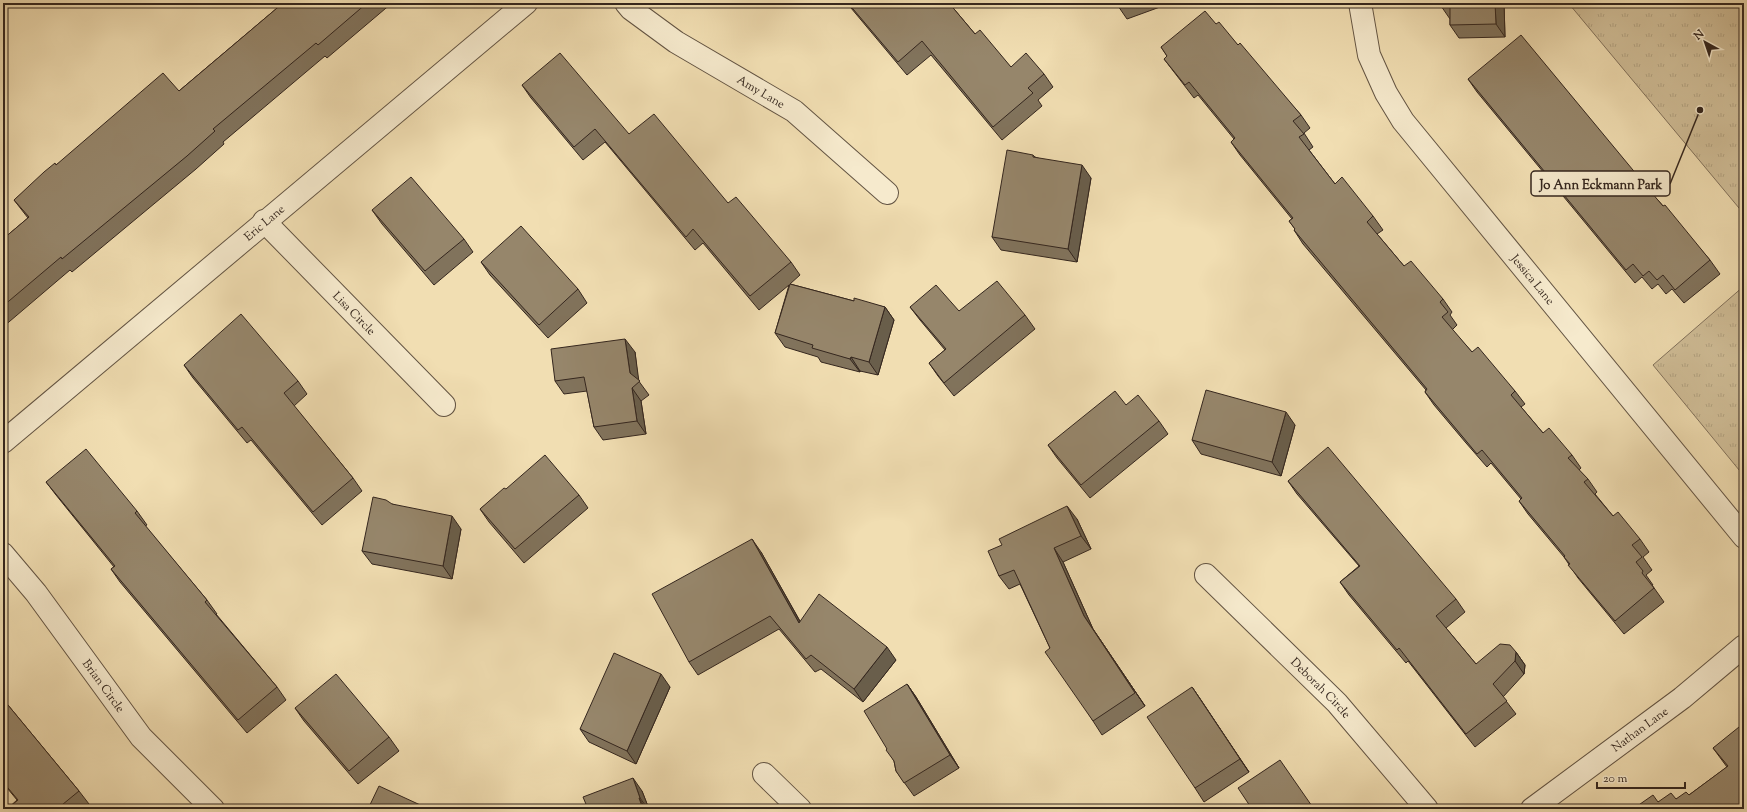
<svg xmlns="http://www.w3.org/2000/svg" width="1747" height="812" font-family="'Sorts Mill Goudy',serif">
	<defs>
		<pattern id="grass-tufts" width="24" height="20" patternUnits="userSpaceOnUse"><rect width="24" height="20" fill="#d1bf99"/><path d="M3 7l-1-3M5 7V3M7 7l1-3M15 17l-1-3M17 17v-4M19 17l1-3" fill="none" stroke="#b4a483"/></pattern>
	</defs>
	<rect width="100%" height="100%" fill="#f1deb2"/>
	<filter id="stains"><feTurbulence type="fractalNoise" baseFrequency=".005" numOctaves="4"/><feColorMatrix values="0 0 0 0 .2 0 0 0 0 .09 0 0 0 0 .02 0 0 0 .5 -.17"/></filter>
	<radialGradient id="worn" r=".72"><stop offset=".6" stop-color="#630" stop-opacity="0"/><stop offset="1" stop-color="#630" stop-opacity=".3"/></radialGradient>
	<g fill="url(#grass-tufts)" stroke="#82725c">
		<path d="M1569,3H1744V214L1570,5Z"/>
		<path d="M1744,286V476L1653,365Z"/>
	</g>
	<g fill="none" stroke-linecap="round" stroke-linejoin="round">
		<defs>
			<g id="minor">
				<path id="s1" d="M626,3L631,9L676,42L794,111L887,193"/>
				<path id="s2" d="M1360,3L1369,55L1386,93L1403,121L1744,537"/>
				<path id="s3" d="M264,221L444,405"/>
				<path id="s4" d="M3,442L526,3"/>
				<path id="s5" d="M3,554L36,593L141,737L213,809"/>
				<path id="s6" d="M1206,575L1337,703L1427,809"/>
				<path d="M764,774L800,809"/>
				<path id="s7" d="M1532,809L1682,698L1744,646"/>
			</g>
		</defs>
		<use href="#minor" stroke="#635443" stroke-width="24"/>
		<use href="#minor" stroke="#f6eacd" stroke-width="22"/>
	</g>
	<g fill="#81735c" stroke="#34261e">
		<path d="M283,3H392L327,58L325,56L223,142L224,144L196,169L72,272L70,270L3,327V239L28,218L14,200L56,165L179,91Z"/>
		<path d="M847,3H949L975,34L1011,67L1044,74L1053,87L1038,100L1042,106L1002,140L931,55L907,75L851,8Z"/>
		<path d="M1116,3H1171L1127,19Z"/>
		<path d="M1439,3H1504L1505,37L1459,38L1450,25V19Z"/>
		<path d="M1216,24L1238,45L1301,115L1310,128L1304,133L1313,147L1309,150L1335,184L1373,216L1383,230L1377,234L1404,266L1443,299L1452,312L1450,315L1457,325L1452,330L1472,352L1515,391L1525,404L1521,407L1543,433L1572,455L1581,468L1579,470L1588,479L1597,492L1595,494L1613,516L1640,539L1649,552L1643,557L1652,570L1646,575L1653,585H1652L1664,602L1624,634L1578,578L1564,557L1528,514L1519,501L1521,499L1491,463L1487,467L1466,443L1434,405L1425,392L1426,390L1303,244L1294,230L1295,229L1289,221L1292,219L1240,155L1231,142L1234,139L1198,95L1194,98L1164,59L1167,56L1161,47Z"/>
		<path d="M1468,79L1657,199L1710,260L1720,274L1684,303L1672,289L1666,294L1658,284L1652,289L1642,277L1635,283L1477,92Z"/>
		<path d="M522,85L629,134L728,203L791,262L800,275L790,284L854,301L885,307L894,320L878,375L860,371V372L821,362L818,357L785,347L775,333L789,285L759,310L703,243L695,250L605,142L583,160L531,98Z"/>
		<path d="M1033,155L1035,157L1091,178L1077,262L1001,250L992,237Z"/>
		<path d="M372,210L464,239L473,252L434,285L382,224Z"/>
		<path d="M481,262L578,289L587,303L548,338L490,275Z"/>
		<path d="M910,307L959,311L1025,315L1035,329L954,396L938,376L929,363L945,350L920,320Z"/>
		<path d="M635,352L638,380L649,395L641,401L646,434L603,440L594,427L587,391L564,394L555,381Z"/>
		<path d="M184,365L298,381L307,394L294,406L353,478L362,491L322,525L251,440L247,443L193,378Z"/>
		<path d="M1126,405L1159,421L1168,434L1090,498L1057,458L1048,445Z"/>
		<path d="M1295,425L1281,476L1201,454L1192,440Z"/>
		<path d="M1288,481L1456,599L1465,612L1446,628L1476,664L1516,652L1525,665L1524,674L1503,697L1516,714L1475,747L1408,661L1406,663L1349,595L1340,582L1359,566L1297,494Z"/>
		<path d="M46,482L137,511L147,525L145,526L207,600L217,614H216L277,687L286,700L247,733L120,582L111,569L114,567L56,495Z"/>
		<path d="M506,489L579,495L588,508L524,563L489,522L480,509Z"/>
		<path d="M392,504L461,529L452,579L372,564L362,551Z"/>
		<path d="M1077,519L1091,549L1063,562L1093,629L1145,706L1102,735L1093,721L1050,648L1020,584L1009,589L999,576L1002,545Z"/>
		<path d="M761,552L800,621L896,660L863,702L821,669L815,672L779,629L698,675L689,662Z"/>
		<path d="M907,684L916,697L959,768L914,796L896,771L894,761L887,749Z"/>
		<path d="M670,687L636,764L589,742L580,729Z"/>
		<path d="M1192,687L1249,772L1204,802L1195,788Z"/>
		<path d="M3,699L79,791L89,804L82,809H7L17,800L3,783Z"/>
		<path d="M295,708L389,737L399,751L358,784L304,721Z"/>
		<path d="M1744,733V809L1658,802L1676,799L1689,795L1727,767L1713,748Z"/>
		<path d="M642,791L649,809H588Z"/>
	</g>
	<g fill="#695e4b" stroke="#34261e">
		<path d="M1495,3H1504L1505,37L1496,24Z"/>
		<path d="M1082,165L1091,178L1077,262L1068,249Z"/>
		<path d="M885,307L894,320L878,375L869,362Z"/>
		<path d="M625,339L635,352L639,382L630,373Z"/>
		<path d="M851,357L860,371V372L850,359Z"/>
		<path d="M632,388L641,401L646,434L637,421Z"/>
		<path d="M1286,412L1295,425L1281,476L1272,462Z"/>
		<path d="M1067,506L1077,519L1091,549L1081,536Z"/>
		<path d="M452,516L461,529L452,579L443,566Z"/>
		<path d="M752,539L761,552L808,636L799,623Z"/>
		<path d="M1054,548L1063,562L1093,629L1145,706L1084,616Z"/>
		<path d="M887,647L896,660L863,702L854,689Z"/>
		<path d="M1516,652L1525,665L1524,674L1515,661Z"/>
		<path d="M661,674L670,687L636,764L627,751Z"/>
		<path d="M907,684L916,697L959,768L950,755Z"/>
		<path d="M1192,687L1201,700L1249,772L1240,759Z"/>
		<path d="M633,778L642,791L649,809H648L640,798Z"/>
		<path d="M639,798L646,809H643Z"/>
	</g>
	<g fill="#96866b" stroke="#34261e">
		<path d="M283,3H367L318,45L316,43L213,129L215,131L187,156L62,259L61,257L3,306V239L29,217L14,200L44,172L55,163L56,165L163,73L179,91Z"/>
		<path d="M848,3H949L975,34L980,30L1011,67L1026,53L1044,74L1028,88L1033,93L993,127L922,41L898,62Z"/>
		<path d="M1117,3H1126L1118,6Z"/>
		<path d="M1441,3H1495L1496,24L1450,25V5L1441,6Z"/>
		<path d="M1205,11L1216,24L1219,22L1238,45L1240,43L1301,115L1293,121L1304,134L1299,137L1335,184L1342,177L1373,216L1367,222L1404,266L1411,261L1443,299L1440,302L1448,312L1442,317L1472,352L1478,347L1515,391L1511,395L1543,433L1549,428L1572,455L1568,458L1588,479L1584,482L1613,516L1618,512L1640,539L1632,545L1642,557L1636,562L1643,571L1642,573L1654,588L1615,621L1568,565L1570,564L1564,557L1565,556L1519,501L1522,498L1482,450L1477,454L1457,430L1425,392L1427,389L1294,230L1295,229L1289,221L1293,218L1231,142L1235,138L1189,82L1185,85L1164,59L1167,56L1161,47Z"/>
		<path d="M1521,35L1657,199L1663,206L1665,205L1710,260L1675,290L1663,275L1657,280L1649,271L1643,276L1633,264L1626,270L1468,79Z"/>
		<path d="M560,53L629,134L654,114L728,203L736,197L791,262L750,296L693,229L686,237L595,129L574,147L522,85Z"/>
		<path d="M1007,150L1033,155V157L1082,165L1068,249L992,237Z"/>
		<path d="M411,177L464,239L425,271L372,210Z"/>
		<path d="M521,226L578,289L539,325L481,262Z"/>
		<path d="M997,281L1025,315L944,383L929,363L946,349L910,307L936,285L959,311Z"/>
		<path d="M790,284L854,301V298L885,307L869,362L851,357L850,359L812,348L813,345L775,333Z"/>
		<path d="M241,314L298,381L284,393L353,478L313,512L242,427L238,430L184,365Z"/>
		<path d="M625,339L630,373L640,381L632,388L637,421L594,427L584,377L555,381L551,349Z"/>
		<path d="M1206,390L1286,412L1272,462L1192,440Z"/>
		<path d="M1115,391L1126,405L1138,395L1159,421L1081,485L1048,445Z"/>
		<path d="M1328,447L1456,599L1436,616L1476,664L1500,644L1510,645L1516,652L1515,661L1493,684L1507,701L1466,734L1399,648L1397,650L1340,582L1360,566L1288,481Z"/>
		<path d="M86,449L137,511L135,513L207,600L205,602L277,687L238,720L111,569L115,566L46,482Z"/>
		<path d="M545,455L579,495L515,549L480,509L504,488L506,489Z"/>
		<path d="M373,497L386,500L392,504L452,516L443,566L362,551Z"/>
		<path d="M1067,506L1081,536L1054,548L1084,616L1135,693L1093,721L1045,652L1050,648L1014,570L999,576L988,551L1002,545L999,539Z"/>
		<path d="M752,539L799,623L819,594L887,647L854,689L811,655L806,659L770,616L689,662L652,594Z"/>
		<path d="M614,653L661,674L627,751L580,729Z"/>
		<path d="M336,674L389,737L349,771L295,708Z"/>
		<path d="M907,684L950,755L904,783L896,771L894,761L886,750L887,749L864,711Z"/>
		<path d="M1192,687L1240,759L1195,788L1147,717Z"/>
		<path d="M3,699L79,791L57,809H7L18,800L3,782Z"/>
		<path d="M1739,727L1744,733V809H1633L1653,795L1658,802L1671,793L1676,799L1686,792L1689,795L1728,766L1713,748Z"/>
		<path d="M1280,760L1314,809H1252L1238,788Z"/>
		<path d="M633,778L640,798H639L643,809H588L583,797Z"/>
		<path d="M379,786L429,809H368Z"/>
		<path d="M997,806L1000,809H994Z"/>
	</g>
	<g text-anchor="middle" stroke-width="3.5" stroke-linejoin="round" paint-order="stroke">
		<g font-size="12" fill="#34261e" stroke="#f6eacd">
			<text dy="4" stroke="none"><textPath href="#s1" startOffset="162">Amy Lane</textPath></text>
			<text dy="4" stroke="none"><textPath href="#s4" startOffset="341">Eric Lane</textPath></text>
			<text dy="4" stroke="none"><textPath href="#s2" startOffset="332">Jessica Lane</textPath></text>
			<text dy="4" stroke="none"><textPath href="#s3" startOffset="129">Lisa Circle</textPath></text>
			<text dy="4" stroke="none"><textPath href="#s5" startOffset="166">Brian Circle</textPath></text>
			<text dy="4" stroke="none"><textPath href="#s6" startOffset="161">Deborah Circle</textPath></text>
			<text dy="4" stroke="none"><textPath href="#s7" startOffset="134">Nathan Lane</textPath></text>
		</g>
	</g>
	<path fill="none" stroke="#34261e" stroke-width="1.5" d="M1700 110L1670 184"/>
	<circle fill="#34261e" stroke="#f6eacd" stroke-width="1.5" cx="1700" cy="110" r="4"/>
	<rect fill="#f6eacd" stroke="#34261e" stroke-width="1.5" x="1531" y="171" width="139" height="25" rx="4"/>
	<g font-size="13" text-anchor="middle" font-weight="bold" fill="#34261e">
		<text x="1601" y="189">Jo Ann Eckmann Park</text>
	</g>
	<rect width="1747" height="812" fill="none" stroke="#f1deb2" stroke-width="16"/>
	<rect x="4" y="4" width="1739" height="804" fill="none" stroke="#34261e" stroke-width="2"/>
	<rect x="8" y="8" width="1731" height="796" fill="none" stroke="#34261e"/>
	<g transform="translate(1705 42) rotate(320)" stroke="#f6eacd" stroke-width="3" paint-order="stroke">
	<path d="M0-3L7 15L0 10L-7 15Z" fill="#34261e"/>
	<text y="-6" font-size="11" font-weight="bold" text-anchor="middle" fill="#34261e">N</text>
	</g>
	<path d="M1597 782v6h88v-6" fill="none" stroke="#34261e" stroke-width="2"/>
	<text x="1603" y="782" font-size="12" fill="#34261e" stroke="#f6eacd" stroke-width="3" paint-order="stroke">20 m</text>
	<rect width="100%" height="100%" filter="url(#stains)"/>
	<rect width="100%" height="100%" fill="url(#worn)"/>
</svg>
